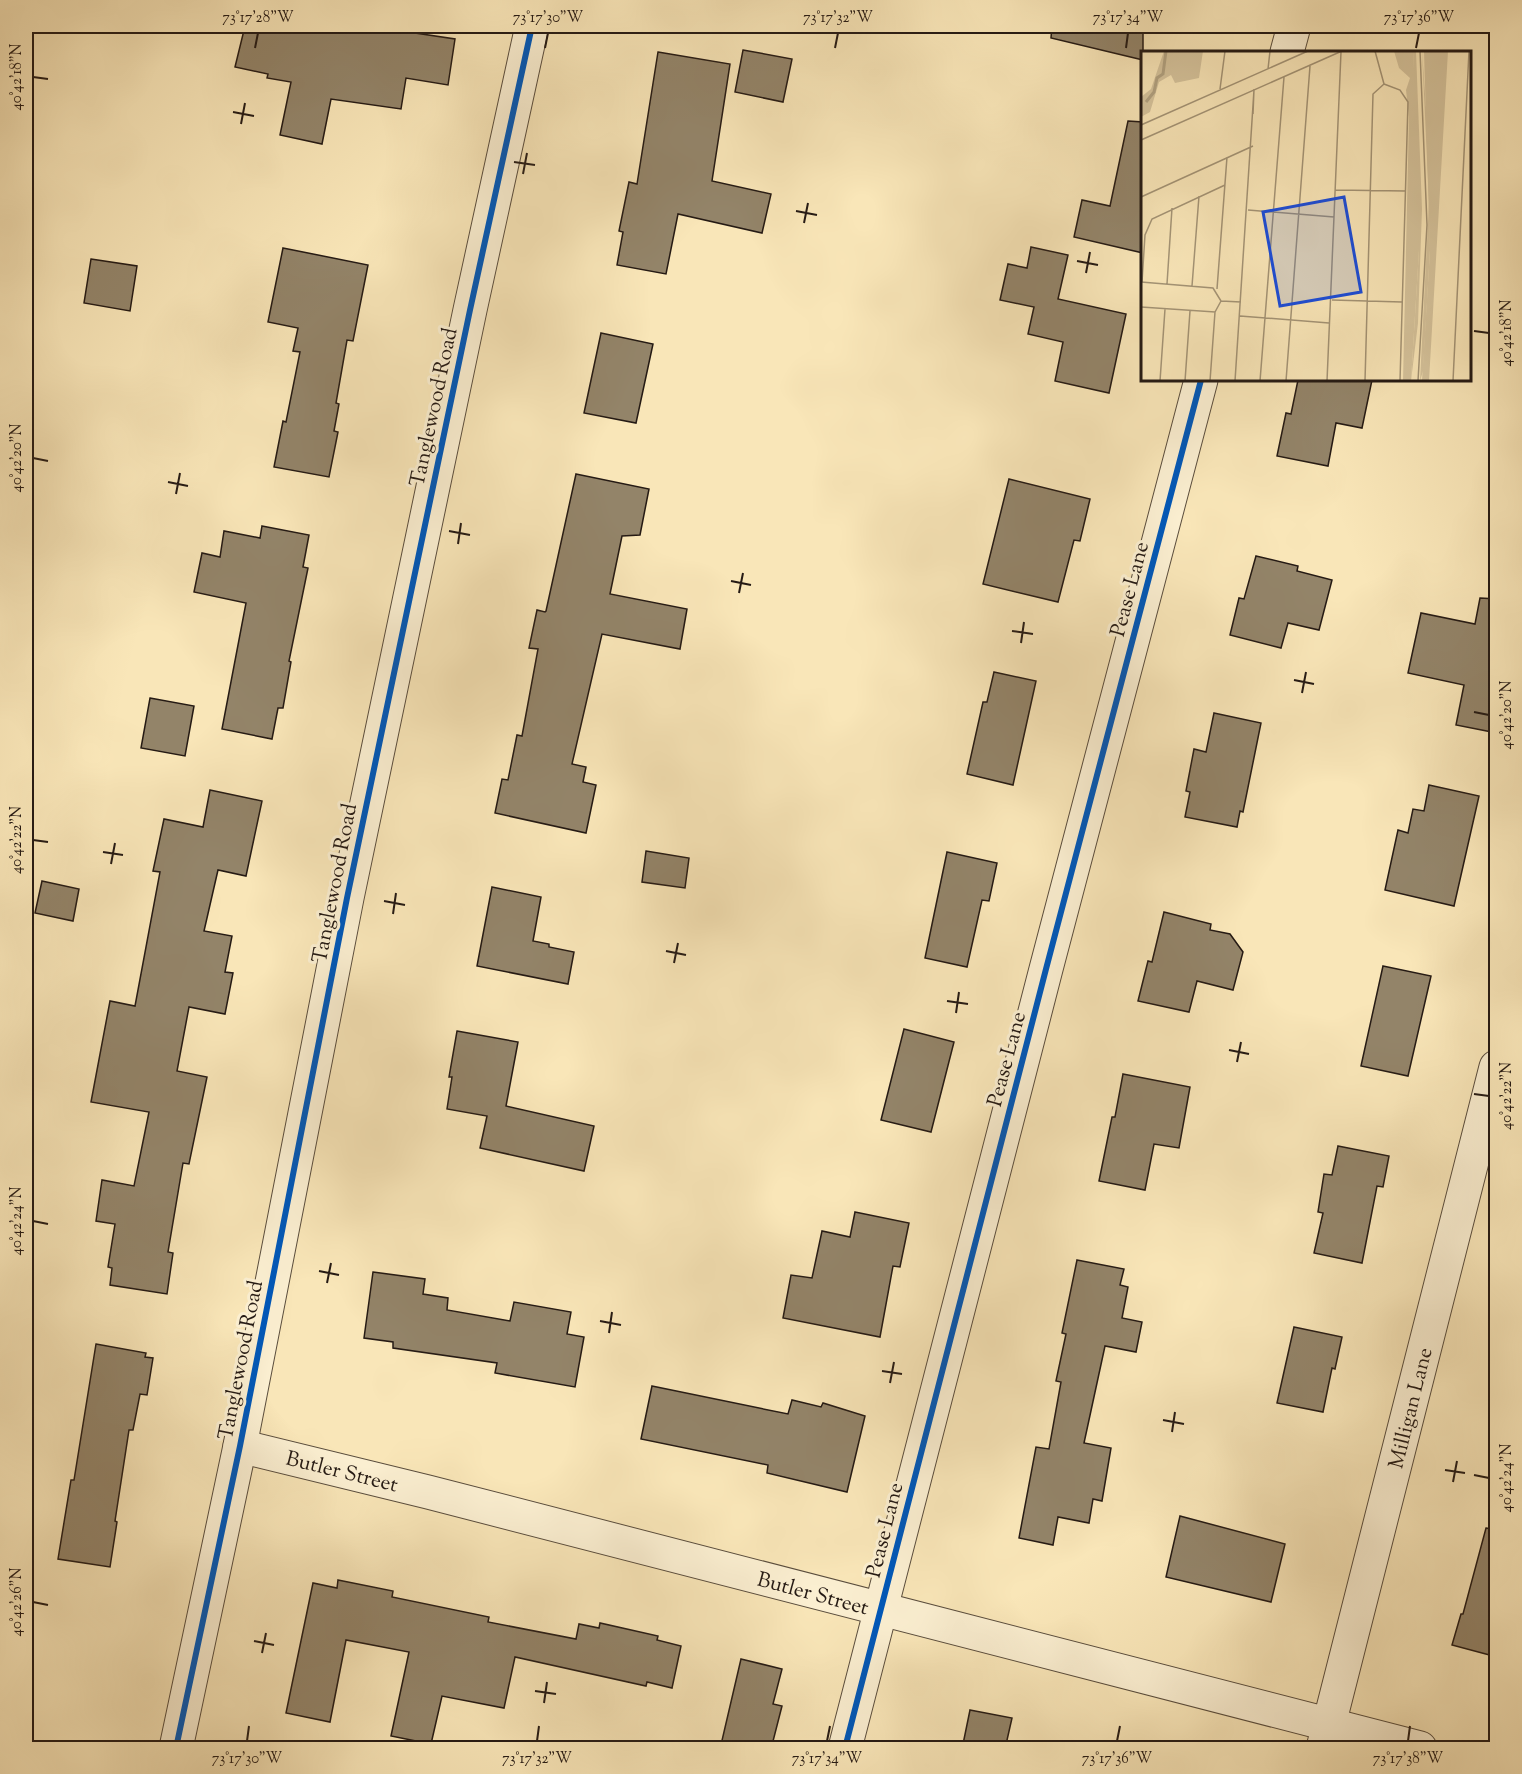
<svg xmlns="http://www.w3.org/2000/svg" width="1522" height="1774" font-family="'Sorts Mill Goudy',serif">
	<rect width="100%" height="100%" fill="#f9e6b8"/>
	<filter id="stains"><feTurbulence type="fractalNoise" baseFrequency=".00333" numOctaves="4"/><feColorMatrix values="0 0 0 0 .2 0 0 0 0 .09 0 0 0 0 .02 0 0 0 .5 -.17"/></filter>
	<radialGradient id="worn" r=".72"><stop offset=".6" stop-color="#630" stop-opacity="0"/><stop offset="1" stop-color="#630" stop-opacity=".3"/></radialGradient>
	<g fill="#938469" stroke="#251a14" stroke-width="1.5">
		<path d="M245,26H368L455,39L448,85L406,78L401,109L331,99L322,144L280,135L291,82L267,78L268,74L235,67Z"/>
		<path d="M1052,26H1143V60L1051,38Z"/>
		<path d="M743,50L792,59L783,102L735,92Z"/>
		<path d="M658,52L730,64L712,181L771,194L762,233L678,214L666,274L617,265L623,232L619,231L629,182L637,184Z"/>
		<path d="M1128,121L1143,122V253L1074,237L1082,200L1110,206Z"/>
		<path d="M1031,247L1068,255L1058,299L1126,314L1109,393L1055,381L1063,342L1028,334L1034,307L1000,300L1008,264L1027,268Z"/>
		<path d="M283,248L368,265L353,341L347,340L336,403L339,404L334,431L338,432L329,477L274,467L283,421L286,422L300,352L293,351L298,328L268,322Z"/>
		<path d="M91,259L137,266L130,311L84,303Z"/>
		<path d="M601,333L653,344L636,423L584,413Z"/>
		<path d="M1298,380H1372L1362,428L1336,423L1328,466L1277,456L1286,413L1291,414Z"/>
		<path d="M576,474L649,489L640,535L622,536L610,594L687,609L680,649L602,634L572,764L586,767L583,782L596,785L586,833L495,813L502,779L508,780L517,735L522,736L538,649L529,648L537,610L545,612L546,611Z"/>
		<path d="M1009,479L1090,499L1080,541L1074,540L1058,602L983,584Z"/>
		<path d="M262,526L309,535L303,567L308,568L289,661L291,662L283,708H278L272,739L222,729L246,603L194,592L202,553L220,557L224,531L260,538Z"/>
		<path d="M1256,556L1298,566L1297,571L1332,580L1319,630L1288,623L1281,648L1230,635L1239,598L1244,599Z"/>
		<path d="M1480,598L1497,599V733L1456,725L1464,685L1408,673L1421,613L1475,624Z"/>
		<path d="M994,672L1036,681L1013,785L967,774L983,702H987Z"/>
		<path d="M150,698L194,706L185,756L141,748Z"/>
		<path d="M1214,713L1261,723L1243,812L1240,811L1237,827L1185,817L1190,792L1186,791L1194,749L1206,752Z"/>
		<path d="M1429,785L1479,796L1454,906L1385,890L1398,830L1408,833L1413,809L1424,811Z"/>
		<path d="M210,790L262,801L246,876L218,870L204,931L232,936L225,972L233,973L225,1014L189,1007L177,1071L207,1077L189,1164L183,1163L168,1252L173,1253L167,1294L110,1285L112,1268L108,1267L115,1224L96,1221L102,1180L134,1186L149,1112L91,1102L110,1001L135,1006L160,872L153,871L164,819L203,827Z"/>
		<path d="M646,851L689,858L685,888L642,882Z"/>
		<path d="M947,852L997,863L989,901L982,900L967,967L925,958Z"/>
		<path d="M42,881L79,889L73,921L35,913Z"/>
		<path d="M492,887L541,897L533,941L549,944V947L574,952L568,984L477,966Z"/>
		<path d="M1164,912L1211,924L1210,930L1230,934L1243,952L1233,990L1197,981L1189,1012L1138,1001L1148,961L1152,962Z"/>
		<path d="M1383,966L1431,976L1408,1076L1361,1066Z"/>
		<path d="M904,1029L954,1042L931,1132L881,1120Z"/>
		<path d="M457,1031L518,1042L506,1106L594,1126L584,1171L480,1148L487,1116L447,1109L452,1077H449Z"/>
		<path d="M1123,1074L1190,1087L1179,1148L1154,1144L1145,1190L1099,1181L1112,1117H1115Z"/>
		<path d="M1338,1146L1389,1156L1383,1187L1377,1186L1362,1263L1314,1253L1323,1213L1318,1212L1324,1174L1332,1175Z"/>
		<path d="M855,1212L909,1223L900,1267L893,1266L880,1337L783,1318L791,1275L812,1278L822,1231L850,1237Z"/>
		<path d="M1077,1260L1124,1269L1120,1285L1128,1287L1122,1318L1142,1322L1136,1352L1105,1346L1084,1443L1111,1448L1102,1501L1093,1499L1089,1523L1058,1517L1053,1545L1019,1538L1036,1447L1049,1449L1061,1382L1056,1381L1066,1334L1062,1333Z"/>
		<path d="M373,1272L425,1279L423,1294L448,1298L447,1310L510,1321L514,1302L571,1312L567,1334L584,1337L575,1387L495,1373L497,1363L393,1348V1342L364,1338Z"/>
		<path d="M1294,1327L1342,1337L1335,1369L1332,1368L1323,1412L1277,1403Z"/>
		<path d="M96,1344L146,1353L145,1357L153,1358L147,1395L140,1394L133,1430H129L115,1521L117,1522L110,1567L58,1559L71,1480H74Z"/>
		<path d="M652,1386L788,1414L792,1400L821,1407L823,1403L865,1416L847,1492L767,1473L768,1465L641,1439Z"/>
		<path d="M1180,1516L1285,1544L1271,1602L1166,1577Z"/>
		<path d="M1486,1528L1497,1530V1657L1452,1645L1461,1614H1463Z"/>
		<path d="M338,1580L393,1591L392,1597L489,1617L488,1622L576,1639L579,1624L599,1628L600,1623L658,1636L657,1640L681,1646L672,1688L647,1682L646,1686L515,1657L504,1708L442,1696L431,1744L391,1736L409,1652L346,1640L330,1722L286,1713L313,1583L337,1588Z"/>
		<path d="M741,1659L782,1669L773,1704L782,1706L771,1749H720Z"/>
		<path d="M970,1710L1012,1718L1005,1749H962Z"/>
	</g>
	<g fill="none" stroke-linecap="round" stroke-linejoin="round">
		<defs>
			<g id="minor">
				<path d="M1287,52L1294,26"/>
				<path d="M240,1446L428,1492L1420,1748"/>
				<path d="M176,1748L240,1446L347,898L470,310L532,26"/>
				<path d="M845,1748L1046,969L1201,380"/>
				<path d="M1323,1748L1496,1067"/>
			</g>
		</defs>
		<use href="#minor" stroke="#5a4d3d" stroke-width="35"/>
		<use href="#minor" stroke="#fbefd1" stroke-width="33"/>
		<defs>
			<g id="cycleway">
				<path d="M176,1748L240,1446L347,898L470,310L532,26"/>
				<path d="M845,1748L1046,969L1201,380"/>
			</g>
		</defs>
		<use href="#cycleway" stroke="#fbefd1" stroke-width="10"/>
		<use href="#cycleway" stroke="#0057b8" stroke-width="6"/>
	</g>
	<path fill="none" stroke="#251a14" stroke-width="2" d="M255,48L258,33M545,48L548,33M835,48L838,33M1126,48L1128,33M1416,48L1419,33M33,77L48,79M233,112L254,116M241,124L245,103M514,162L535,165M523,174L527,153M796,211L817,215M804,223L808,203M1077,261L1098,265M1086,273L1090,252M1474,331L1489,333M33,458L48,461M168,482L188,486M176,494L180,473M449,531L470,535M458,544L461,523M731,581L751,585M739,593L743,573M1012,631L1033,634M1021,643L1024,622M1294,680L1314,684M1302,693L1306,672M1474,712L1489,715M33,840L48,842M103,852L123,855M111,864L115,843M384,901L405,905M393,914L396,893M666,951L686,955M674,963L678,943M947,1001L968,1004M956,1013L959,992M1229,1050L1249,1054M1237,1062L1241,1042M1474,1094L1489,1096M33,1221L48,1224M319,1271L339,1275M327,1283L331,1263M600,1321L621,1325M609,1333L612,1312M882,1371L902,1374M890,1383L894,1362M1163,1420L1184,1424M1172,1432L1175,1412M1445,1470L1465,1473M1474,1475L1489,1478M1453,1482L1457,1461M33,1602L48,1605M254,1641L274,1645M262,1653L266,1633M535,1691L556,1694M544,1703L547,1682M247,1741L249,1726M537,1741L539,1726M827,1741L830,1726M1117,1741L1120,1726M1408,1741L1410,1726"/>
	<g text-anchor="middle" stroke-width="6" stroke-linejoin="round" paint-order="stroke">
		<g font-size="21" fill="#251a14" stroke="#fbefd1">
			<text transform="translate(433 407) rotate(-78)" y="7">Tanglewood Road</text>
			<text transform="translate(1129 589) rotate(-75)" y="7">Pease Lane</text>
			<text transform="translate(334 883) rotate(-79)" y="7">Tanglewood Road</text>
			<text transform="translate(1006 1059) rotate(-75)" y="7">Pease Lane</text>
			<text transform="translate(240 1360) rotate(-79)" y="7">Tanglewood Road</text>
			<text transform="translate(1410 1408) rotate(-76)" y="7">Milligan Lane</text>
			<text transform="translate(342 1471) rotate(14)" y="7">Butler Street</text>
			<text transform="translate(884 1530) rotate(-76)" y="7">Pease Lane</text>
			<text transform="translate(813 1593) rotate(15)" y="7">Butler Street</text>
		</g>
	</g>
	<g transform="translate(1141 51)">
		<rect width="330" height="330" fill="#f9e6b8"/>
		<path d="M272,0H275L281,158L277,272L270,330L278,199ZM281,0L288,100L289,199L282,320L279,330L288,151Z" fill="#d5c39c"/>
		<path d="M23,0H62L58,27L34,32L30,24L18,31L9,61L0,66V46L10,38ZM253,0H272L278,107V199L270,330H262L268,66L265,39L269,27L258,17ZM283,0H307L288,330H281L289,199Z" fill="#d5c39c"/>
		<path fill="none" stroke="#b1a180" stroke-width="3" d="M5,51L13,41L16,27L22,23L25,0"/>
		<path fill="none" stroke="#a49476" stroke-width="1.5" d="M234,0L243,33M127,18L129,0M243,33L259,39L267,51L259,330M79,38L84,0M112,63L113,38M0,74L167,0M0,89L201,0M194,139L265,140M0,146L112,95M107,159L193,166M0,231L72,237L80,250M1,231L4,184L11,168L84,134M26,233L31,157M51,235L58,145M76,238L86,106M191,249L261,251M80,250L100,251M0,256L74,261L80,250M99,265L188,272M19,330L24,258M44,330L49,260M69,330L74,261M94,330L113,39M119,330L143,26M145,330L169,15M186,330L200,1M224,330L232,43L243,33M277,330L286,174L279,0M312,330L328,0"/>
		<path fill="#1d4ed8" fill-opacity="0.15" stroke="#1d4ed8" stroke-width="3" d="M203,146L220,241L139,255L122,161Z"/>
		<rect width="330" height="330" fill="none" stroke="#251a14" stroke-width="3"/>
	</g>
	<rect width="1522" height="1774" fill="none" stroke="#f9e6b8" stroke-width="66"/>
	<rect x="33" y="33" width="1456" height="1708" fill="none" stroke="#251a14" stroke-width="2"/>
	<g font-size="15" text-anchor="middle" fill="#251a14">
		<text x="258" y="22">73°17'28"W</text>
		<text x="548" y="22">73°17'30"W</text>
		<text x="838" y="22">73°17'32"W</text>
		<text x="1128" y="22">73°17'34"W</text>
		<text x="1419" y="22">73°17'36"W</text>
		<text transform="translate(16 77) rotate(-90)" y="5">40°42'18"N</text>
		<text transform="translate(1506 333) rotate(-90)" y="5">40°42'18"N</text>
		<text transform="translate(16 458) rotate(-90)" y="5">40°42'20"N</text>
		<text transform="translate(1506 715) rotate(-90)" y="5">40°42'20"N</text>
		<text transform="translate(16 840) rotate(-90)" y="5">40°42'22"N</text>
		<text transform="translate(1506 1096) rotate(-90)" y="5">40°42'22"N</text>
		<text transform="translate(16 1221) rotate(-90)" y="5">40°42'24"N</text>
		<text transform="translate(1506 1478) rotate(-90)" y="5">40°42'24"N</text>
		<text transform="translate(16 1602) rotate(-90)" y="5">40°42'26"N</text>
		<text x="247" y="1763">73°17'30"W</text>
		<text x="537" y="1763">73°17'32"W</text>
		<text x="827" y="1763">73°17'34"W</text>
		<text x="1117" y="1763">73°17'36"W</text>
		<text x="1408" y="1763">73°17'38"W</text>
	</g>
	<rect width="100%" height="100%" filter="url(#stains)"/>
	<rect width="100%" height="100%" fill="url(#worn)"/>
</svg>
